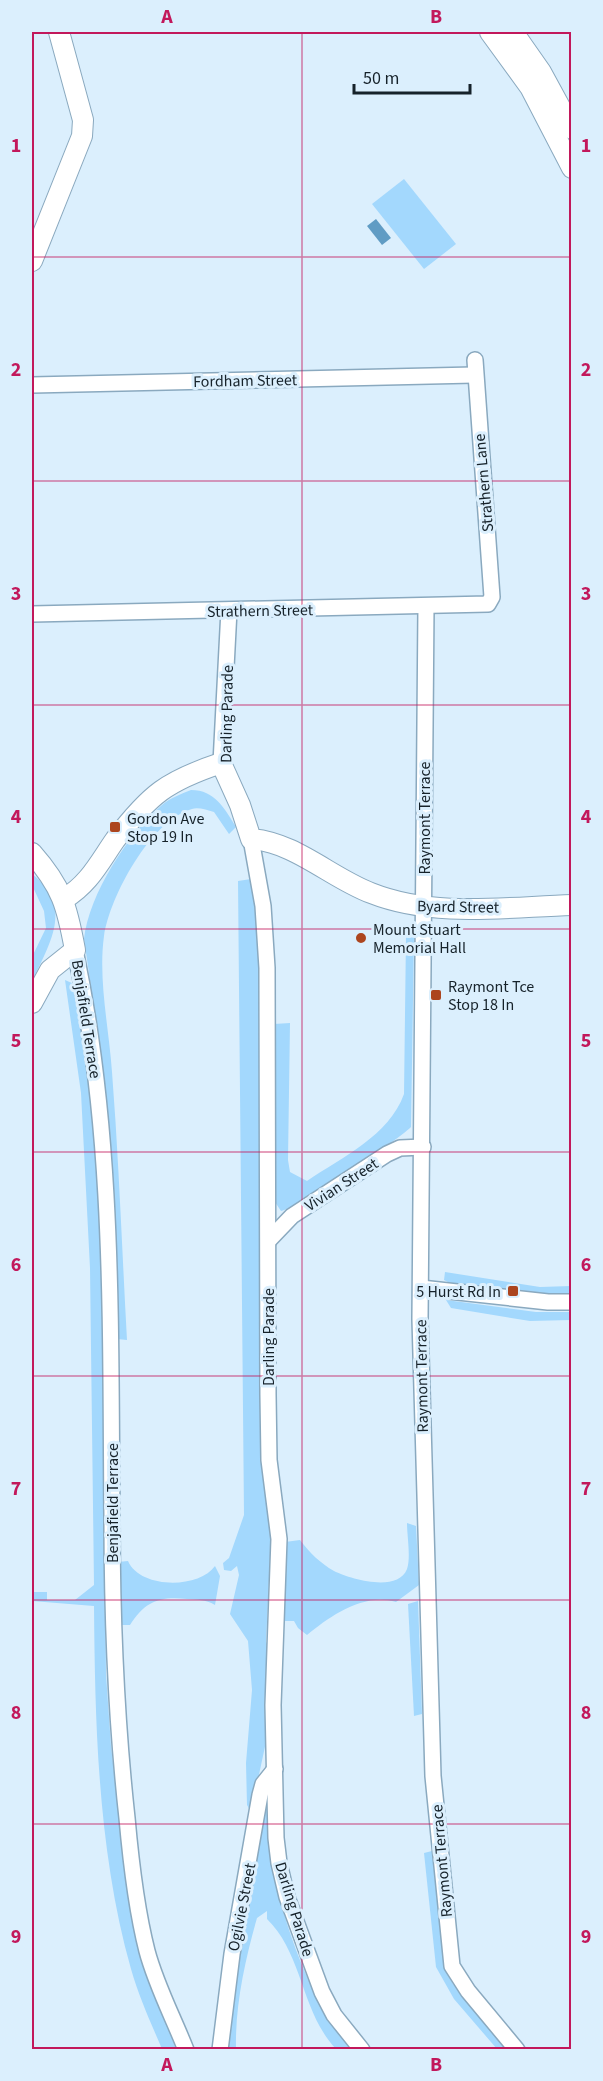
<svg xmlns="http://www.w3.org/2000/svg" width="603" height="2081" font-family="'Source Sans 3',sans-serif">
	<rect width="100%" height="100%" fill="#dbeffd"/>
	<g fill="#a3d8fd">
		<path d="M404,179L456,244L424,269L372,204Z"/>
		<path d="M191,790C215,790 225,809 236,827L229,834L214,812C207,810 198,807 192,809C151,820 110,896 104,936C98,980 109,1028 112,1072C119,1161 122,1251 127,1340L117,1339L109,1132L103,1069L84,939C89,894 128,834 162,805C170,798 181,794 191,790Z"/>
		<path d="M32,874C75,907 49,944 32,982V957L46,928L44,911L32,885Z"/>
		<path d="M251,879L260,948V1357L271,1538L266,1642L272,1651L266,1742L251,1812L247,1805L246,1763L252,1690L248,1641L230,1614L239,1575L237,1566L231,1571L224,1570L223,1563L229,1558L244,1515L238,881Z"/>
		<path d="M406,936H414L411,1127C394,1143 301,1207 281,1211L275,1202L274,1024L290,1023L288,1160L290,1172L307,1181C342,1157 389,1136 404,1094Z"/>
		<path d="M65,980L74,984L78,991L94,1111L98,1185L103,1329L106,1674L111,1746L129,1900L153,1989L176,2049H162C151,2023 139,1997 131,1969C98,1852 95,1726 94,1606L32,1601V1592H47V1600H75L94,1585L90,1268L81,1093Z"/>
		<path d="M445,1272L540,1287L571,1286V1295L520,1293L450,1283L444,1280Z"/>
		<path d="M446,1300L536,1312H571V1320L530,1321L451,1308Z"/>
		<path d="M407,1523L416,1526L419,1585L396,1602C364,1592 330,1616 307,1635L298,1628L294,1621H285V1542L300,1540C310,1553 320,1563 334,1571C350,1579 398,1593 407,1569C411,1557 407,1536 407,1523Z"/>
		<path d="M128,1561C140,1589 199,1589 215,1566L220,1576L215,1605C205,1599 198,1600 187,1599C160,1596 145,1601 130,1625H118V1562Z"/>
		<path d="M418,1601L422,1714L414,1716L408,1604Z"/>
		<path d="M266,1799C272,1808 269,1847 272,1861C281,1919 312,2006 351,2049H336C301,2012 303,1954 267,1919V1911L257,1918C245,1960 235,2006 236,2049L223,2050Z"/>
		<path d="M432,1851L444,1968L453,1984L509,2049H497L454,1999L436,1967L424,1853Z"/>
	</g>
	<path fill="#609cc4" d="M376,219L391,238L382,245L367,226Z"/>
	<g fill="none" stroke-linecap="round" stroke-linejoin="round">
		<defs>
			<g id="minor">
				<path d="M32,385L474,375"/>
				<path d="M426,606L420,1319L433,1776L452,1966L468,1991L517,2050"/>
				<path d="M32,614L488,604L492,597L475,360"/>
				<path d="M221,763L229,610"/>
				<path d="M251,839L263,906L267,968L268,1395L269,1460L279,1539L273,1705L276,1838L279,1863L287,1897L322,1992L334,2015L362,2050"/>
				<path d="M75,950C115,1136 110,1328 112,1517C112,1618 116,1718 127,1818C131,1863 136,1908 147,1951C156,1985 173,2017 186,2050"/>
				<path d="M269,1240L292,1216L387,1154L400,1148L423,1147"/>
				<path d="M421,1288L548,1302H572"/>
				<path d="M220,2050L232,1954L260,1795L263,1784L275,1769"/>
			</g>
			<g id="tertiary">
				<path d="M490,32L530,87L572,168"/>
				<path d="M513,32L541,72L572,129"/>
				<path d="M32,261L82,136L83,120L59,32"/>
				<path d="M32,853C62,887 67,906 75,950L50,970L32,1003"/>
				<path d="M64,899C89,884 99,863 115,840C150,794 167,781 221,763L240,805L251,839C295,842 331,878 371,893C434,918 506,907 572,905"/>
			</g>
		</defs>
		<use href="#minor" stroke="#8aa9bf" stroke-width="18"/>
		<use href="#tertiary" stroke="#8aa9bf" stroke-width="22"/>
		<use href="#minor" stroke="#fff" stroke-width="15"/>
		<use href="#tertiary" stroke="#fff" stroke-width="20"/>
	</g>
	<path fill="none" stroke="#c2185b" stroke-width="1.5" stroke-opacity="0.55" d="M302,32V2050M32,257H572M32,481H572M32,705H572M32,929H572M32,1152H572M32,1376H572M32,1600H572M32,1824H572"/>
	<g fill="#ac451f" stroke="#dbeffd" stroke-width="2">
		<rect x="109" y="821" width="12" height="12" rx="3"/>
		<circle cx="361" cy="938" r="6"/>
		<rect x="430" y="989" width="12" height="12" rx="3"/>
		<rect x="507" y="1285" width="12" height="12" rx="3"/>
	</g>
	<g text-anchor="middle" stroke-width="6" stroke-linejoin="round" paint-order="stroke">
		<g font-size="16" fill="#16222a" stroke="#dbeffd">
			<text transform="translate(245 380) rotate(-1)" y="6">Fordham Street</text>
			<text transform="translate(483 483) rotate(-95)" y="6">Strathern Lane</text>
			<text transform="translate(260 610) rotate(-1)" y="6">Strathern Street</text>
			<text transform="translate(226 714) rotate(-89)" y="6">Darling Parade</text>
			<text transform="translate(424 818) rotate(-90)" y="6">Raymont Terrace</text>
			<text transform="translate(458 906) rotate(1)" y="6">Byard Street</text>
			<text transform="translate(87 1019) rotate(81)" y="6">Benjafield Terrace</text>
			<text transform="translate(341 1184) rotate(-33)" y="6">Vivian Street</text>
			<text transform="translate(268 1337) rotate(-90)" y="6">Darling Parade</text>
			<text transform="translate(421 1376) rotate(-91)" y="6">Raymont Terrace</text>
			<text transform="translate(112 1503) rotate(-90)" y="6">Benjafield Terrace</text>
			<text transform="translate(441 1861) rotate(-95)" y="6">Raymont Terrace</text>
			<text transform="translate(241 1907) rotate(-79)" y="6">Ogilvie Street</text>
			<text transform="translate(295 1909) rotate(73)" y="6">Darling Parade</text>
		</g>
		<g font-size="16" fill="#16222a" stroke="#dbeffd" text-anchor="start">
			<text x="127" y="824">Gordon Ave<tspan x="127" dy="18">Stop 19 In</tspan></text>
			<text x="373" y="935">Mount Stuart<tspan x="373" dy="18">Memorial Hall</tspan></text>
			<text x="448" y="992">Raymont Tce<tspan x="448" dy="18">Stop 18 In</tspan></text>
			<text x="501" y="1297" text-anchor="end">5 Hurst Rd In</text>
		</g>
	</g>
	<rect width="603" height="2081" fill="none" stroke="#dbeffd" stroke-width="66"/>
	<path d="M354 84v9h116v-9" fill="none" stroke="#16222a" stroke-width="3"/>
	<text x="363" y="84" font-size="18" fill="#16222a" stroke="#dbeffd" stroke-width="4.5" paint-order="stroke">50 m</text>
	<rect x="33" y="33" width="537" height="2015" fill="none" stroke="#c2185b" stroke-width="2"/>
	<g font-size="20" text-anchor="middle" font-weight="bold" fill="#c2185b">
		<text x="167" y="23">A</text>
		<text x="436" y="23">B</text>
		<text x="16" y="152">1</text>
		<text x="586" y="152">1</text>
		<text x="16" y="376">2</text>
		<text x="586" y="376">2</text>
		<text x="16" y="600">3</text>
		<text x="586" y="600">3</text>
		<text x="16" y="823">4</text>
		<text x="586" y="823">4</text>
		<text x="16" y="1047">5</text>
		<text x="586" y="1047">5</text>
		<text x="16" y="1271">6</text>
		<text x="586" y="1271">6</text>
		<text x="16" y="1495">7</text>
		<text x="586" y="1495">7</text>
		<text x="16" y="1719">8</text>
		<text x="586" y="1719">8</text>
		<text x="16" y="1943">9</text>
		<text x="586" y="1943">9</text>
		<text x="167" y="2071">A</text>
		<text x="436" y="2071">B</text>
	</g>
</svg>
